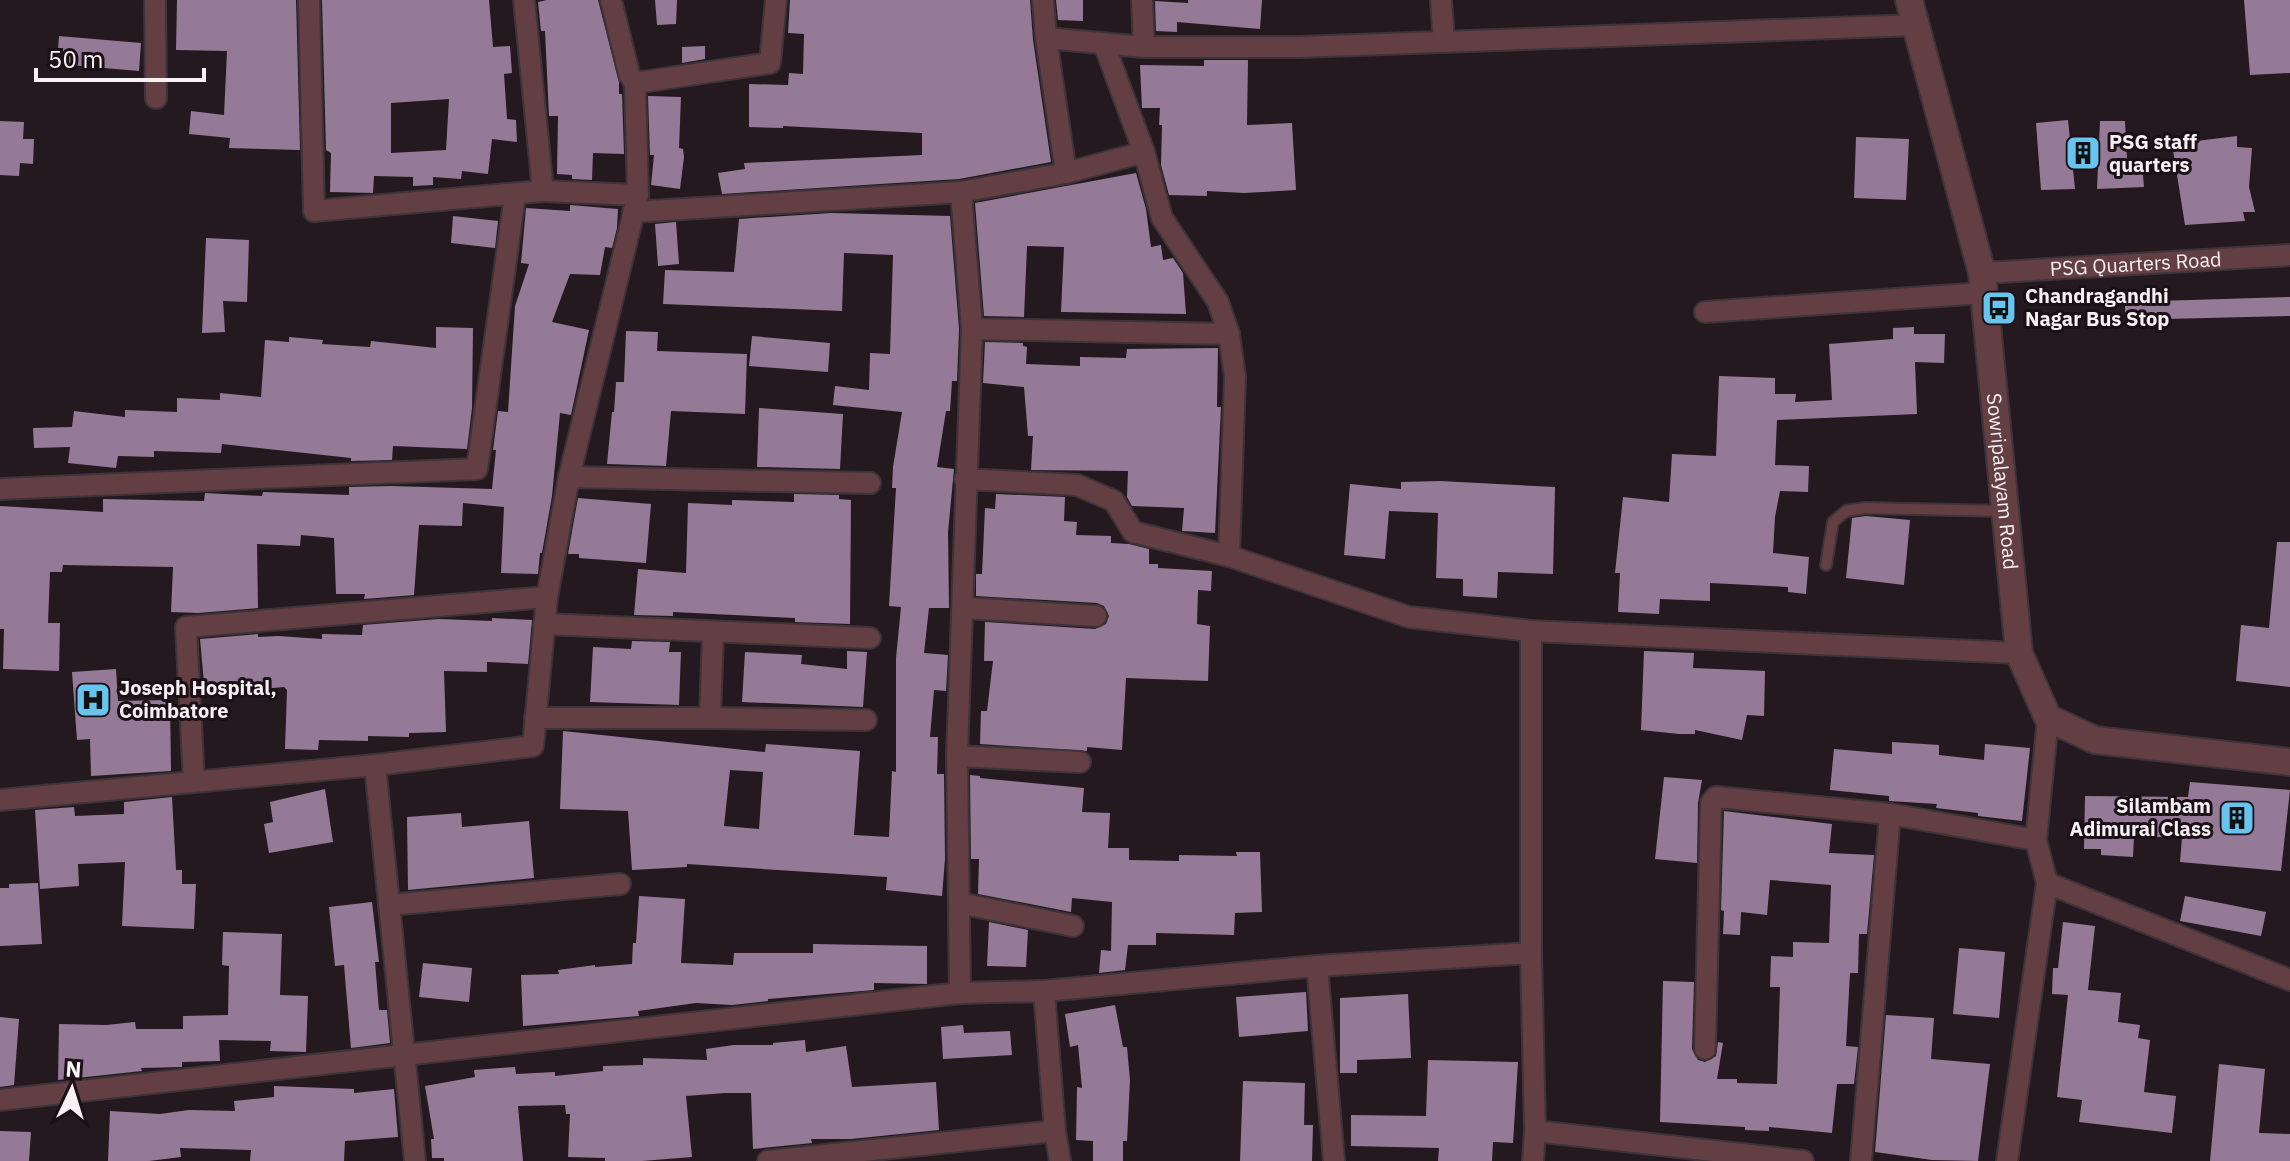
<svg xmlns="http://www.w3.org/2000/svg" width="2290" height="1161" font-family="'IBM Plex Sans',sans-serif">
	<rect width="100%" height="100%" fill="#24191f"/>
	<g fill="#957a97" fill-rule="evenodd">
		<path d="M177,0H296L300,150L229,148L230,138L189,134L191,111L224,115L227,51L176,50Z"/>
		<path d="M322,0H489L493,47L510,46L512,73L504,74L507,119L516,120L517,142L492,139L488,174L462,171L461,179L433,177V185L413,186V177L374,176L373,193L330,192L331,153L326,150ZM449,99L446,150L391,153V103Z"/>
		<path d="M547,0H598L619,82V94H622L624,154L593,153L592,180L572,179V175L557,174L558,116H549L545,31H541L538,2Z"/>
		<path d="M655,0H677L676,24L657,25Z"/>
		<path d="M790,0H1030L1033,40L1051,162L959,179L722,194L718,173L745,169L744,163L922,155V133L783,126V128L749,127V84L788,85L789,73L803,74L804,34L788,33Z"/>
		<path d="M1056,0H1083V21L1058,20Z"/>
		<path d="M1188,0H1262L1260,29L1177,22V32L1156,31L1155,1L1188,3Z"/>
		<path d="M2244,0H2290V73L2250,75Z"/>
		<path d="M59,36L141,43L139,71L57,64Z"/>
		<path d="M705,46V59L682,63V47Z"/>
		<path d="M1204,60H1248L1247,125L1292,123L1296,190L1244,193L1207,191V196L1169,195L1161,165L1162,125H1159L1160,108H1142L1140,65L1204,66Z"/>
		<path d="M648,96L681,97L679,148L683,149L684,157L680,189L651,185L654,155H650Z"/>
		<path d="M2068,120L2075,189L2041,190L2036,123Z"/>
		<path d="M0,121L24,122L23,139H34L33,164L20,163L19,176L0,175Z"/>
		<path d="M2100,121H2125L2127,158L2142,163L2144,187L2097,189Z"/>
		<path d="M2237,136V147L2252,148L2249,187L2255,212H2243L2245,221L2185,225L2172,144Z"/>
		<path d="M1856,137L1909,139L1906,200L1854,198Z"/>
		<path d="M1136,173L1146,209L1151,247L1161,245L1163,260L1173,258L1183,273L1186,314L1061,312L1064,247L1027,246L1024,317L984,316L975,203Z"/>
		<path d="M570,205L618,209L617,228L612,248L605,247L600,275L570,274L552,322L589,330L571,415L560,413L552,496L542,553H540L538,574L501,573L504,507L463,503L462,526L419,525L414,595L364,599L365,594H336L334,538L301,535L300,546L257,544L258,608L198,613L171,612L173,567L63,565L62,572H50L48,623H60L59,671L3,669L4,629H0V506L103,512V499L204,501L205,493L262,496L263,492L349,495V487L391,486L492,489L496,450H493L498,411L508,412L515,306L529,264L521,263L526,208L570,211Z"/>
		<path d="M831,213L950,216L959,329L957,381H952L950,411H946L937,467L954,469L948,532L949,608H929L924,653L948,655L946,691L934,690L930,737H938L937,774H944L945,859L942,896L886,890L887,877L687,864V867L632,870L628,811L560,809L563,731L765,752L766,744L860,751L854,835L889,837L892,771L896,772V658L901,607L889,606L896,488H892L893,467L902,412L833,405L835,386L869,390L870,353L890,354L893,255L844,253L842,311L663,304L665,270L734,272L739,219ZM730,770L763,772L759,829L724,826Z"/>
		<path d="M453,216L498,221L495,248L451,243Z"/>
		<path d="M676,222L679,264L658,266L655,224Z"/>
		<path d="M206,238L249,240L247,302L223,301L225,332L202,333Z"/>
		<path d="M2290,297V316L2125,320V302Z"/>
		<path d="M436,327L473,328L472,408L467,449L393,446L392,460L351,461V458L222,444L221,453L154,451V457L118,456L116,468L68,463L70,447L34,448L33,428L72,427L74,411L125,417V410L177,412V398L220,400V393L261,397L265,340L289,342V337L323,340L322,344L370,347L371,341L436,348Z"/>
		<path d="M1914,327V334H1945L1944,363L1915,362L1917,414L1777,420L1775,465L1809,466L1808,492L1780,491L1775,517L1773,553L1809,557L1806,594L1788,592V587L1710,583V601L1660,599L1659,614L1618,612L1620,573H1615L1623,497L1669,502L1672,454L1716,456L1719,376L1775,378V394H1796L1795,402L1832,400L1829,344L1893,339V328Z"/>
		<path d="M626,331L658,332L657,351L747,354L745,414L671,411L666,466L607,464L612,412H614L616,382H624Z"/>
		<path d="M752,336L830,343L828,372L749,366Z"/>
		<path d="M985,342L1023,343V346L1027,347L1026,364L1080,366V357L1126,358L1127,349L1218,348L1217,407H1221L1215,533L1182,531L1184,508L1132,506L1127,497L1128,471L1031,470L1033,436H1028L1024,387L983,383Z"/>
		<path d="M759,408L843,414L840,469L757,467Z"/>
		<path d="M1440,481L1555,487L1553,574L1498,572L1497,598L1463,596V579L1436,578L1438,513L1389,511L1385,559L1344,555L1350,484L1401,489V482Z"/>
		<path d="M794,494L839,495V499L851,500L850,624L795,622V618L673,612V616L634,615L638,569L686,573L688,503L732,505V500L794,502Z"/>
		<path d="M996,494L1065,497L1064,521L1077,522L1076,535L1111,536V543L1129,544L1149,549V564H1158V568L1212,571L1211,591L1198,590L1197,624L1210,626L1208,681L1126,678L1122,750L1087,747V751L980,744L981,711H987L993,661H984L985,622L1095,629L1106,624L1109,616L1104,606L1097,603L976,596V574H982L985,508L995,509Z"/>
		<path d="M578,498L651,504L646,563L579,558V554H568Z"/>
		<path d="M1866,516L1910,520L1904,585L1846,578L1852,518Z"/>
		<path d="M2277,542H2290V687L2236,681L2241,625L2269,628Z"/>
		<path d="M492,618L532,620L528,664L487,662V672L444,671L446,732L409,733V737L368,736V741L319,740L318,750L285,749L287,690L284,687L205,694L200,639L258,634V637L278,636L322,639V634L362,635L363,625L439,619L492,621Z"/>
		<path d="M632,641L670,642L669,652H681L679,705L590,702L593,647L631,649Z"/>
		<path d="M847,651L867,652L863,707L742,702L745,652L802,655L801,664L847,669Z"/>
		<path d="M1644,651L1694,653L1693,668L1765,671L1764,716L1747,715L1742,740L1695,730V734H1679L1641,730Z"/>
		<path d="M116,669L118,701L170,700L171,771L91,776L90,739L77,740L72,672Z"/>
		<path d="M1892,742L1939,745V755L1984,760L1985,744L2030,748L2022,821L1978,816V813L1936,808L1937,804L1889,801V796L1830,790L1834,749L1892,754Z"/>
		<path d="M970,775L980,776V778L1084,788L1082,812L1110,813L1108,848H1129V860L1179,861V855L1237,856L1236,852H1260L1262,912L1235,913L1234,935L1156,933V945H1128L1125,970L1099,973L1101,950L1111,951L1112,902L1072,898L1071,912L978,894L979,859H971Z"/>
		<path d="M1664,777L1702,780L1698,803L1697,863L1655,859Z"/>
		<path d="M2190,782L2290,790L2281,871L2180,862L2182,837H2134L2133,857L2101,855V849H2084L2085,796L2188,797Z"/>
		<path d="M325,789L333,842L269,853L264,824L273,822L270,802Z"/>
		<path d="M172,797L176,870H182V884H196L194,929L122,926L125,862L78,864L79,886L40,889L35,810L74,807L75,816L124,814V802Z"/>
		<path d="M1724,811L1832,824L1829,853L1874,855L1867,934H1859L1858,973H1850L1846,1046L1858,1047L1854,1084H1837L1832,1133L1769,1127V1131L1745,1130V1127L1660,1122L1663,981L1694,982L1692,1049L1698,1060L1705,1062L1716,1056L1718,1042L1723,1043L1717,1079H1737V1083L1777,1084L1780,987H1770L1771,956L1793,957V942L1829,943L1831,885L1770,880L1767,915L1741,912L1740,935L1723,934L1724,911L1721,910Z"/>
		<path d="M461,813L462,827L529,821L534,878L408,890L407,817Z"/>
		<path d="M38,883L42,944L0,946V888H9V884Z"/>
		<path d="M639,896L685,899L681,963L733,965L734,953H813V944L927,946V984L874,983V990L768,999V1001L732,1005L696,1003L638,1011L639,1016L523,1026L521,975L559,974L558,970L595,965V967L632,964L633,943H636Z"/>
		<path d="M2185,896L2266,912L2261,936L2180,921Z"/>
		<path d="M372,902L379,962H375L379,1010H387L390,1043L351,1048L344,965L335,966L329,907Z"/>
		<path d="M989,922L1028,930L1026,967L987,966Z"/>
		<path d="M2063,922L2095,926L2088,990L2121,993L2118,1022L2140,1025L2138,1038L2150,1040L2144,1092L2176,1096L2172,1133L2079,1122L2082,1100L2057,1097L2068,995L2052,994L2053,968H2058Z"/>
		<path d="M223,932L282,934L280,995L308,996L306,1052L270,1051L271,1041L219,1040L220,1061L182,1062V1067L141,1068L142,1071L58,1080L59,1024L106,1025L135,1022L136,1029H183V1016L228,1015L229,966L222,965Z"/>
		<path d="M1959,948L2005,952L1999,1018L1953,1014Z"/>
		<path d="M423,963L472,968L469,1002L419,997Z"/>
		<path d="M1306,992L1308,1031L1239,1037L1236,997Z"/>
		<path d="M1408,994L1411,1058L1357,1060V1073H1340V998Z"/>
		<path d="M1115,1005L1123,1047H1127L1130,1080L1127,1141H1123V1161H1093V1141L1076,1140L1077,1087L1082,1088L1078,1045L1070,1047L1065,1014Z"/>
		<path d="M1886,1015L1934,1018L1931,1059L1990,1064L1978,1161L1932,1160L1875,1152Z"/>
		<path d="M0,1017L19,1019L14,1085L0,1087Z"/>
		<path d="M963,1025L964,1033L1010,1031L1012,1055L943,1059L941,1027Z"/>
		<path d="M805,1040L806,1052L846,1046L852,1087L936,1082L939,1130L851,1139H811L812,1143L753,1149L751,1093H725L686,1096L692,1157L642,1161H605V1158L568,1157L570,1114H566L565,1105L518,1106L523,1161H444V1158H432L431,1139H434L425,1086L475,1077L474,1070L515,1067L516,1074L555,1072V1076L603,1071V1066L643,1065V1058L707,1060L706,1049L734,1045H773V1043Z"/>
		<path d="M1428,1060L1518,1062L1513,1143L1493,1142L1492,1161H1438L1439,1148L1351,1146V1115L1426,1116Z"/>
		<path d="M2219,1064L2265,1069L2259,1133L2290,1134V1161H2210Z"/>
		<path d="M1243,1081L1305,1083L1304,1125H1313L1312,1161H1240Z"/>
		<path d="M274,1086L354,1089V1093L394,1089L398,1137L345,1141L344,1161H250L251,1150L180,1148L181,1157L149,1161H108L110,1111L160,1114L189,1110L235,1111L234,1101L274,1097Z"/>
		<path d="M0,1131L31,1132L29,1161H0Z"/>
	</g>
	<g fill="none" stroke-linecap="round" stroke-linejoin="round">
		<defs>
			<path id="service" d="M1826,565L1833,522L1846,511L1865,508L2004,511"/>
			<g id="minor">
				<path d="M155,0L156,98"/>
				<path d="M309,0L314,211L543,191L524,0"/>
				<path d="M611,0L629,74L635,83L638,195"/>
				<path d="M1043,0L1046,38L1144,47H1299L1917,25"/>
				<path d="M1142,0L1144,47"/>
				<path d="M1441,0L1444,42"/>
				<path d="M635,83L770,63L776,0"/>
				<path d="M1066,173L1144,152"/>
				<path d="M961,192L1066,173L1046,38"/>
				<path d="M633,212L961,192L972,329L957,756L960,993"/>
				<path id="s1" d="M1982,273L2290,255"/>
				<path d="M1705,312L1984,293"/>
				<path d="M972,329L1229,334L1218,302L1162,218L1144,152L1104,44"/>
				<path d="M569,477L870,483"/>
				<path d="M965,479L1077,485L1114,501L1133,532L1229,556L1409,617L1531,631"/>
				<path d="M0,489L477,469L515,195"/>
				<path d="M1229,556L1235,377L1229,334"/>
				<path d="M963,608L1096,616"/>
				<path d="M544,624L870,638"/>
				<path d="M713,633L710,718L866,720"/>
				<path d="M535,718H710"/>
				<path d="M957,756L1080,762"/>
				<path d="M194,782L186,627L547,597"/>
				<path d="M0,800L375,765"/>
				<path d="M2047,883L2290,980"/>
				<path d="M959,903L1073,926"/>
				<path d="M389,905L620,884"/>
				<path d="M1531,953V631L2019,653"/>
				<path d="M1317,966L1334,1161"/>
				<path d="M1044,991L1317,966L1531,953L1535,1131"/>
				<path d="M1705,1049L1711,803L1716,797L1890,814L2036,840"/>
				<path d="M0,1100L960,993L1044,991L1055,1131L1060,1161"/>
				<path d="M415,1161L375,765L533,746L547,597L569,477L638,195L543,191"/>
				<path d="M768,1161L1055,1131"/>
				<path d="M1533,1161L1535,1131L1803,1161"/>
				<path d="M1861,1161L1890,814"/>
				<path d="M2007,1161L2047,883L2036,840L2048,718"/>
			</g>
			<g id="tertiary">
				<path id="s2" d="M1909,0L1982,273L2019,653L2048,718L2095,740L2290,762"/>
			</g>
		</defs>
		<use href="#service" stroke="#3d3339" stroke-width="14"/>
		<use href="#minor" stroke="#3d3339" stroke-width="24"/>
		<use href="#tertiary" stroke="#3d3339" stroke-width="30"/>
		<use href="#service" stroke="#633f44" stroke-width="10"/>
		<use href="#minor" stroke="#633f44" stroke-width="20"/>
		<use href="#tertiary" stroke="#633f44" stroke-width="26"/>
	</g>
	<defs>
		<symbol id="building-square" viewBox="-11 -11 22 22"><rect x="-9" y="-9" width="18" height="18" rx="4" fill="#66c4ef" stroke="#1a1015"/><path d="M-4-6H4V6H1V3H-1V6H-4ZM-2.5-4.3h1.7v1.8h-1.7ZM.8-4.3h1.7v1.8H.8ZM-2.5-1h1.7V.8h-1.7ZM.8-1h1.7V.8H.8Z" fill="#111"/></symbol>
		<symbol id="bus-square" viewBox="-11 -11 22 22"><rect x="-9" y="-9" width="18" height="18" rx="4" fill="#66c4ef" stroke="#1a1015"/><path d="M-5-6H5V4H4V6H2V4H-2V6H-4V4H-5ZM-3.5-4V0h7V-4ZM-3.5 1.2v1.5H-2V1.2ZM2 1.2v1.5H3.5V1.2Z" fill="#111"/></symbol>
		<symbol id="hospital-square" viewBox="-11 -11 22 22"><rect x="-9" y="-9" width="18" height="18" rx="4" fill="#66c4ef" stroke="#1a1015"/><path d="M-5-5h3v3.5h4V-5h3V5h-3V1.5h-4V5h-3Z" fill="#111"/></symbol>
	</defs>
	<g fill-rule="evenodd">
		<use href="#building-square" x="2063" y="133" width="40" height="40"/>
		<use href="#bus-square" x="1979" y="288" width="40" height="40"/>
		<use href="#hospital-square" x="73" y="680" width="40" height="40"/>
		<use href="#building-square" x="2217" y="798" width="40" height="40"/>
	</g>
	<g text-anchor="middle" stroke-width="6" stroke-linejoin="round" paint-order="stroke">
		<g font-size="20" font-weight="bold" fill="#f8f1f4" stroke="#1a1015" text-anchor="start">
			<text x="2109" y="149">PSG staff<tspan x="2109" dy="23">quarters</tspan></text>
			<text x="2025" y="303">Chandragandhi<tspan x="2025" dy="23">Nagar Bus Stop</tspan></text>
			<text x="119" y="695">Joseph Hospital,<tspan x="119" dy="23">Coimbatore</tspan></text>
			<text x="2211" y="813" text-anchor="end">Silambam<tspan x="2211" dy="23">Adimurai Class</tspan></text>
		</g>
		<g font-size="20" fill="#f8f1f4" stroke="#1a1015">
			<text dy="7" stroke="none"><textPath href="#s1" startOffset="154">PSG Quarters Road</textPath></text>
			<text dy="7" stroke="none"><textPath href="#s2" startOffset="492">Sowripalayam Road</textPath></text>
		</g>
	</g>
	<g transform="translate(72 1089) rotate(4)" stroke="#1a1015" stroke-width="6" paint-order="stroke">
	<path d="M0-6L14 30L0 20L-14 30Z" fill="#f8f1f4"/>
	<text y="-12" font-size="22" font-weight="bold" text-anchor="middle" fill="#f8f1f4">N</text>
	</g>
	<path d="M36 68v12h168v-12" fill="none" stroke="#f8f1f4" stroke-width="4"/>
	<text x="48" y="68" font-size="24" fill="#f8f1f4" stroke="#1a1015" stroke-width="6" paint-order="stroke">50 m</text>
</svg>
